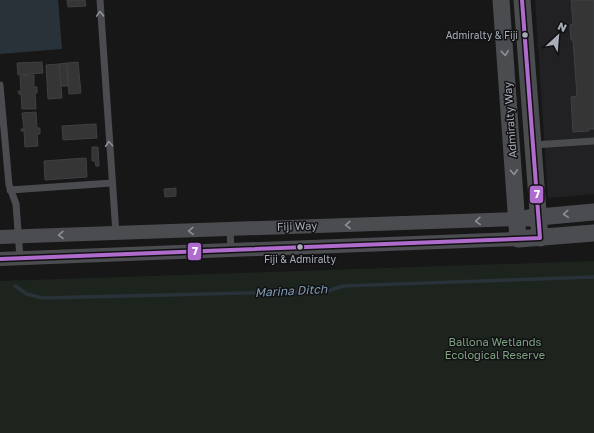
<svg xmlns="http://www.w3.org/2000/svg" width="594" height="433" font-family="'Golos Text',sans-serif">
	<rect width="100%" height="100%" fill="#171717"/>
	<path fill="#212123" d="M535,0H594V194L548,198Z"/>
	<path fill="#1d241e" d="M594,261V433H0V281Z"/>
	<path fill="#2a3239" d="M0,0H58L62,49L0,54Z"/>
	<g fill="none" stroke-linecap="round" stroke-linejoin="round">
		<path stroke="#2a3239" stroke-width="3.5" d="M15,286L27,294L42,298L328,291L343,286L594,277"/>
	</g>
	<g fill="#353536" stroke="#3f4043">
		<path d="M67,0H85L86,6L68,7Z"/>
		<path d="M571,0H594V129H588L589,131L573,132L571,97L577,96L573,40H571L570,25L573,24Z"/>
		<path d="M42,62L43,73L18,75L17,63Z"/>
		<path d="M78,62L81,93L69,94L67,63Z"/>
		<path d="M67,63L68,86H61L59,64Z"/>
		<path d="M59,64L62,98L48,99L46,65Z"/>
		<path d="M34,75V87H37V93H35L36,109H22L21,94H19L18,91H21L20,76Z"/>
		<path d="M36,112L37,128H40V134H37L38,146L25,147L24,131H21V129H24L22,113Z"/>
		<path d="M96,124L97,138L63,140L62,126Z"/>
		<path d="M92,147H98L99,166H96L95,161H92Z"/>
		<path d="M86,158L87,177L45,180L44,161Z"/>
		<path d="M176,188V196L165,197L164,189Z"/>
	</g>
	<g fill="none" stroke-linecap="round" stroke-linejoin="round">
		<g stroke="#4b4c50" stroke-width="7">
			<path d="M100,0L116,234"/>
			<path d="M0,85L9,185L16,204L20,258"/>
			<path d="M533,145L594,141"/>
			<path d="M10,190L112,183"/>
			<path d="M230,229L231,250"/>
		</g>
		<g stroke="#4b4c50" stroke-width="14">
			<path d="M0,237L517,219"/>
			<path d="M0,259L518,239"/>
		</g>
		<g stroke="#4b4c50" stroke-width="17">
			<path d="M501,0L518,239L594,233"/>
			<path d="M522,0L540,238"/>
			<path d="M528,218L594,212"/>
		</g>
		<defs>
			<path id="bus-1" d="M0,259L540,238L522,0"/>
		</defs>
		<use href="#bus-1" stroke="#111113" stroke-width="7"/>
		<use href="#bus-1" stroke="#b06ccc" stroke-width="4"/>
	</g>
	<defs><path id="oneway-chevron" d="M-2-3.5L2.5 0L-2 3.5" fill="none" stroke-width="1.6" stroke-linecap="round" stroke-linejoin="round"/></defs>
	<g stroke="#8c9099">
		<use href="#oneway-chevron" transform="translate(100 14) rotate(-92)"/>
		<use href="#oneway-chevron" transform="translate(505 53) rotate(84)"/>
		<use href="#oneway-chevron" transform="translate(109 144) rotate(-94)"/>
		<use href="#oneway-chevron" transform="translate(514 172) rotate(86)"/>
		<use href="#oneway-chevron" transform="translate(566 214) rotate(175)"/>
		<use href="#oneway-chevron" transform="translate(478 221) rotate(178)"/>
		<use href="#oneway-chevron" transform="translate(348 225) rotate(178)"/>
		<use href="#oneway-chevron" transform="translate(191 231) rotate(178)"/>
		<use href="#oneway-chevron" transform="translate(61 235) rotate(178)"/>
	</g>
	<g fill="#a8adb8" stroke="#111113" stroke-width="1.5">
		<circle cx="525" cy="35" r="3.5"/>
		<circle cx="300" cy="247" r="3.5"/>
	</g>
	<g text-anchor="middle" stroke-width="3" stroke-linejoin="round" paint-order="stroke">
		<g font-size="10" fill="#a8adb8" stroke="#111113" text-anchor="end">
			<text x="518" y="39">Admiralty &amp; Fiji</text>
			<text x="300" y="263" text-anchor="middle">Fiji &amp; Admiralty</text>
		</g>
		<g font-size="11" fill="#a8adb8" stroke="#111113">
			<text transform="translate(510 120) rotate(-94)" y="4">Admiralty Way</text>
			<text transform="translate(297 226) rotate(-2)" y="4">Fiji Way</text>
		</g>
		<g font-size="11" fill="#7fa381" stroke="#111113">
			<text x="495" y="346">Ballona Wetlands<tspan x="495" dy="13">Ecological Reserve</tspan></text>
		</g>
		<g font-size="12" font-style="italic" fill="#7f9bb3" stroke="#111113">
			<text transform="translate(291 291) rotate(-3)" y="4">Marina Ditch</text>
		</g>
	</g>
	<g stroke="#111113" stroke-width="1.5">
		<rect x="529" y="185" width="15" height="19" rx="4" fill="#b06ccc"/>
		<rect x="187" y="242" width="15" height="19" rx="4" fill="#b06ccc"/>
	</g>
	<g font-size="11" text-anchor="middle" font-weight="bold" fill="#fff">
		<text x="537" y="198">7</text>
		<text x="195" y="255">7</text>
	</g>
	<g transform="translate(558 36) rotate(26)" stroke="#111113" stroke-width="3" paint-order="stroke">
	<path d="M0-3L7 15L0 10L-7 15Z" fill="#a8adb8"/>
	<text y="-6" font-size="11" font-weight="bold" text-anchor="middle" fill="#a8adb8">N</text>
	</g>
</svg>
